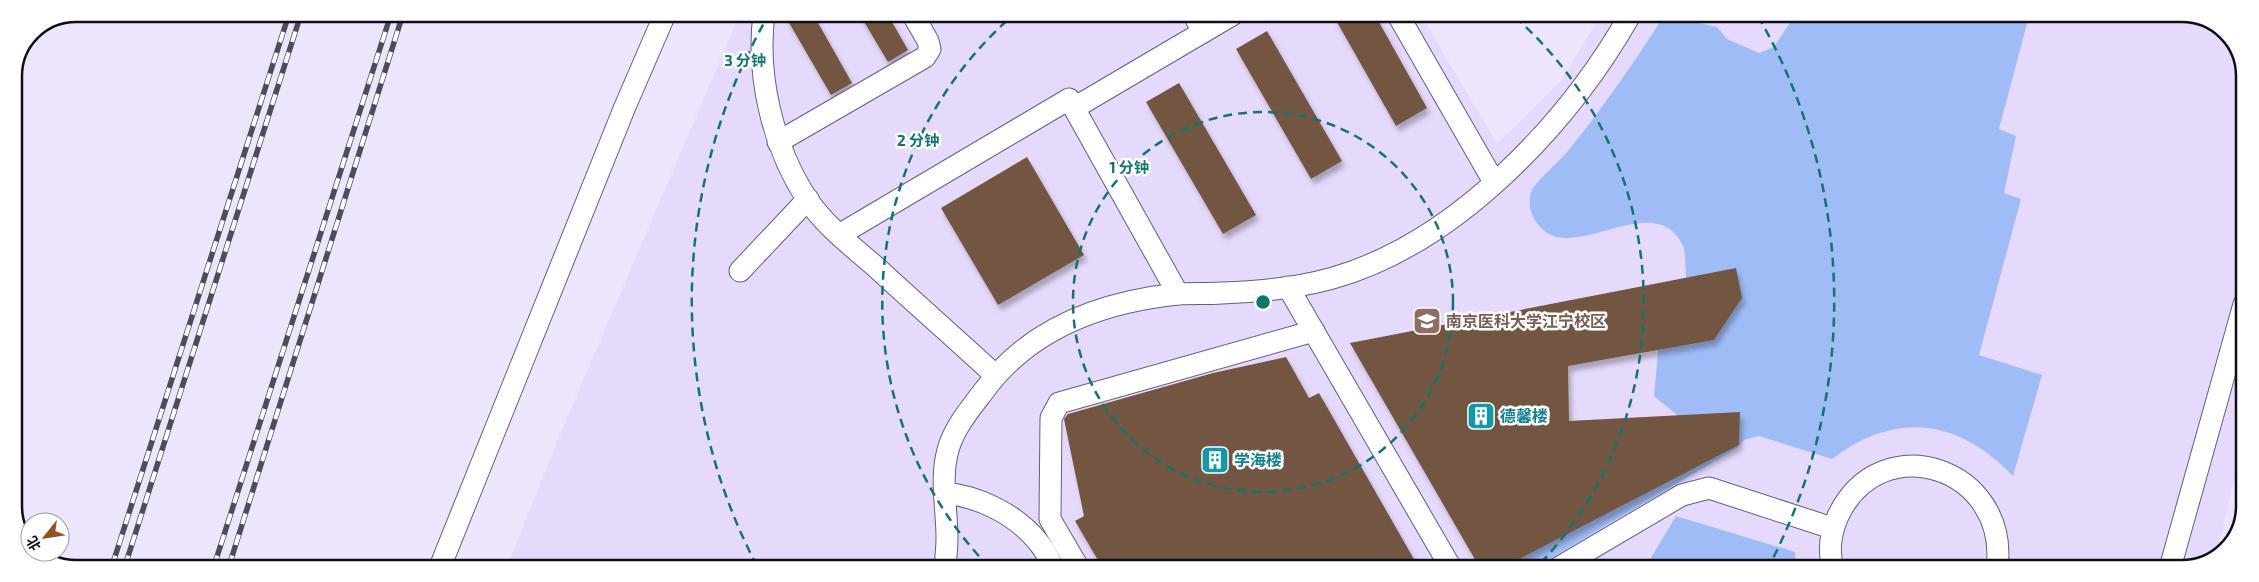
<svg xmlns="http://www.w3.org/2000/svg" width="2259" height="582" font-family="'Exo 2','Noto Sans SC',sans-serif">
	<defs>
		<filter id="shadow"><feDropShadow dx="3" dy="5.5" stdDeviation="2.5" flood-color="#0004"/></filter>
	</defs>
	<rect width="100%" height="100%" fill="#ece5fb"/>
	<path fill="#e5dafc" d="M740,14L1421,15L1497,144L1561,80L1601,15L2199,16L2230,35L2245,72L2244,437L2216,557L2183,568L507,567L565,423Z"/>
	<g fill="#9fbcf7">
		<path d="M1795,15L2029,16L1999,129L2016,136L2004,193L2021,199L1979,355L2042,375L2013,476C1959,419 1896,410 1832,459L1759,436L1744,440L1737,448L1534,568H1489L1705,438L1654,396L1660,329L1686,321C1686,308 1687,254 1683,246C1657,190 1583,256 1547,233C1534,224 1525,206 1532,190C1537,180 1559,162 1568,151C1601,110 1631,67 1660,22H1695L1717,27L1727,39L1759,53L1774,47Z"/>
		<path d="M1676,516L1795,552L1796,567L1645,568Z"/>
	</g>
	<g fill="#735642" filter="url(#shadow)">
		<path d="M784,14H813L852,83L831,95Z"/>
		<path d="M860,15H888L908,50L888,62Z"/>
		<path d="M1333,15H1375L1427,108L1396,126Z"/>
		<path d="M1267,31L1342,161L1311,179L1236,49Z"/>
		<path d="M1179,83L1256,215L1223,234L1146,102Z"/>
		<path d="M1027,157L1084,255L998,305L941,208Z"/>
		<path d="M1736,268L1742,298L1714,340L1568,366L1569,421L1740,412L1739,445L1502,568H1480L1350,343Z"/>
		<path d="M1286,357L1309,398L1319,393L1419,568L1102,567L1075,521L1084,516L1064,419L1068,414L1213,373Z"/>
	</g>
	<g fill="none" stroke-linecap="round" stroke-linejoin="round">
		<defs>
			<g id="minor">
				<path d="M764,14C756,76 773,147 807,199C825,226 853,247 877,268C916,304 956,339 995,375"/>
				<path d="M1194,15L1203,32"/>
				<path d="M1398,15L1494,182"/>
				<path d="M1074,108L1232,15"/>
				<path d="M778,142L925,57L930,49L928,41L913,15"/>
				<path d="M839,235L1069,99L1178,294"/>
				<path d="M740,271L808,199"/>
				<path d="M1288,287L1451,568"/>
				<path d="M944,493C979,496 1017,515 1039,543C1045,550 1049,559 1053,567"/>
				<path d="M440,567L624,109L665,14"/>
				<path d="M945,567C946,557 947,547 947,538C947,509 940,479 948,450C954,428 970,409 983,392C1029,328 1101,302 1178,294C1192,293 1207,294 1222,293C1258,292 1297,288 1333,278C1456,243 1568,124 1630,15"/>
				<path d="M1078,567L1050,519L1051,418L1059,403L1314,331"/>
				<path d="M1558,568L1682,495L1709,488L1832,528"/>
				<path d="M1833,568C1828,551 1831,532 1838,516C1881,425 2010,468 1997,568"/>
				<path d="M2170,568L2244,304"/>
			</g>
		</defs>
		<use href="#minor" stroke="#675d7c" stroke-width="23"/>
		<use href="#minor" stroke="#fff" stroke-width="21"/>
		<defs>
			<g id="rail">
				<path d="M112,566L289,14"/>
				<path d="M125,566L301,14"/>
				<path d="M214,566L391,14"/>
				<path d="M229,566L403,14"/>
			</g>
		</defs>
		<use href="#rail" stroke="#504b5a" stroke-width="5.5"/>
		<use href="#rail" stroke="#fff" stroke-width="4" stroke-dasharray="11" stroke-linecap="butt"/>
	</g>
	<g fill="none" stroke="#0f766e" stroke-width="2.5" stroke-dasharray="9 6">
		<circle cx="1263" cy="302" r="190"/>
		<path d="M989 567A381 381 0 0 1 1011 17M1515 17A381 381 0 0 1 1537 567"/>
		<path d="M757 566A571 571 0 0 1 768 16M1758 16A571 571 0 0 1 1769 566"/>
	</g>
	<defs>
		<symbol id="university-square" viewBox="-11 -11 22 22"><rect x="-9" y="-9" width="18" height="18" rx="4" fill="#8d6e63" stroke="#fff"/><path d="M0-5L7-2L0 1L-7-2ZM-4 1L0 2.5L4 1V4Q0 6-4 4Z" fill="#fff"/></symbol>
		<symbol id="building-square" viewBox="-11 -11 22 22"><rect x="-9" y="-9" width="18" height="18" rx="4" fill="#0f9aa8" stroke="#fff"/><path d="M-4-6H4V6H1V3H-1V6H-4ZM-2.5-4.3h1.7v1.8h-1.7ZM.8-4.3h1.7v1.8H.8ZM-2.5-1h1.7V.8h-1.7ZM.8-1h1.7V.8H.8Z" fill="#fff"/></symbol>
	</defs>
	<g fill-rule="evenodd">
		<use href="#university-square" x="1411" y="305" width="32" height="32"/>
		<use href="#building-square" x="1465" y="400" width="32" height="32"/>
		<use href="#building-square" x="1199" y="444" width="32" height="32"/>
	</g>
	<g text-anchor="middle" stroke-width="5" stroke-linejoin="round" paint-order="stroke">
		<g font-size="16" font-weight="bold" fill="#785e54" stroke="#fff" text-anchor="start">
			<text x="1446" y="327">南京医科大学江宁校区</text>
		</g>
		<g font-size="16" font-weight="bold" fill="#0d838f" stroke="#fff" text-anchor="start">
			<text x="1500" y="422">德馨楼</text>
			<text x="1234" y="466">学海楼</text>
		</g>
	</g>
	<path d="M0 0H2259V582H0ZM76 22H2182A54 54 0 0 1 2236 76V506A54 54 0 0 1 2182 560H76A54 54 0 0 1 22 506V76A54 54 0 0 1 76 22Z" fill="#fff" fill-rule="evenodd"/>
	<path fill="none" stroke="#100c18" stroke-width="2.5" d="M76 22H2182A54 54 0 0 1 2236 76V506A54 54 0 0 1 2182 560H76A54 54 0 0 1 22 506V76A54 54 0 0 1 76 22Z"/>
	<circle cx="1263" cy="302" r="8" fill="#0f766e" stroke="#fff" stroke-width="2.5"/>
	<g font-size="15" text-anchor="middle" font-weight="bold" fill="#0f766e" stroke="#fff" stroke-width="5" stroke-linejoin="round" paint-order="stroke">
		<text x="745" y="66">3 分钟</text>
		<text x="918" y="146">2 分钟</text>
		<text x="1129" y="173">1 分钟</text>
	</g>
	<g transform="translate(45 537) rotate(240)"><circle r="24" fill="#ffffff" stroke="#9f9ea3"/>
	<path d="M0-4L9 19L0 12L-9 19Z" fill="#945120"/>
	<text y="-8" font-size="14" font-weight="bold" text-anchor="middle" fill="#100c18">北</text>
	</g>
</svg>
